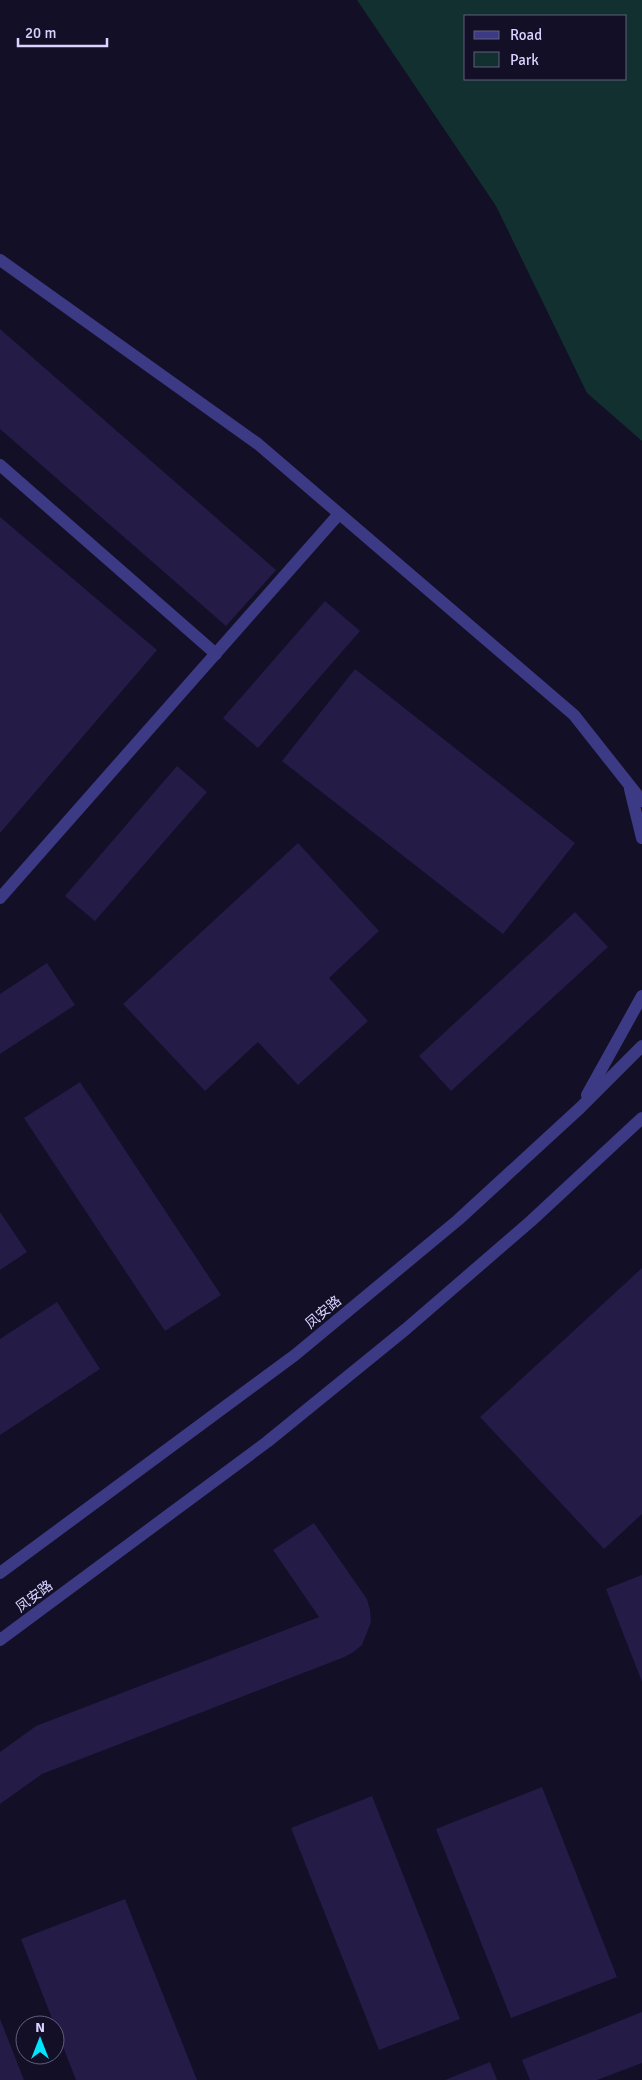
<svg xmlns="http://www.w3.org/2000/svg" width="642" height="2080" font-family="Signika,'Noto Sans SC',sans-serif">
	<rect width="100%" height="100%" fill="#130f26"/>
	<path fill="#12302f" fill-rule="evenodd" d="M357,0H642V441L587,393L496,206ZM466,16H626V79H466Z"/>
	<g fill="#241b47">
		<path d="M0,329L276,570L226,626L0,429Z"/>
		<path d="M0,517L157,650L0,833Z"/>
		<path d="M325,601L360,631L258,748L223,718Z"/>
		<path d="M355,669L575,843L503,934L282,761Z"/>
		<path d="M177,766L207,792L95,921L65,896Z"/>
		<path d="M298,843L379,931L329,978L368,1021L298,1085L258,1042L205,1091L123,1004Z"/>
		<path d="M575,912L608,947L451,1091L419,1056Z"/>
		<path d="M47,963L75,1005L0,1054V994Z"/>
		<path d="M80,1082L221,1295L165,1331L24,1118Z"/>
		<path d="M0,1212L27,1252L0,1270Z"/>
		<path d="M642,1268V1514L604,1549L480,1417Z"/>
		<path d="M57,1302L100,1369L0,1435V1339Z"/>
		<path d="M314,1523L367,1599L370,1610L371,1622L362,1645L352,1653L342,1658L42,1774L0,1804V1752L36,1726L319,1617L273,1550Z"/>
		<path d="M642,1575V1682L606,1589Z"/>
		<path d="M542,1787L617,1977L511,2018L436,1829Z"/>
		<path d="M372,1796L460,2019L379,2050L291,1828Z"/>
		<path d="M125,1899L197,2080H76L21,1939Z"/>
		<path d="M642,2012V2063L597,2080H530L522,2060Z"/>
		<path d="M0,2019L24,2080H0Z"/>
		<path d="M490,2062L497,2080H445Z"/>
	</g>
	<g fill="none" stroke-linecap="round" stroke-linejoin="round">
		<g stroke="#3d3a85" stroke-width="12">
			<path d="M0,260L258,444L574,715L642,801"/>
			<path d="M0,465L216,654"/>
			<path d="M630,789L642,838"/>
			<path d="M0,898L339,514"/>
			<path d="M587,1095L642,996"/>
			<path d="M0,1573L295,1355L458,1220L580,1108L642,1046"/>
			<path d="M0,1640L267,1442L406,1329L531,1221L642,1118"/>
		</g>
	</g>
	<g text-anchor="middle" stroke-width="4" stroke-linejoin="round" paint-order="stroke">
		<g font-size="14" fill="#d9d4ff" stroke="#130f26">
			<text transform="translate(323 1312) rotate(-40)" y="5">凤安路</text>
			<text transform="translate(34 1596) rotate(-37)" y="5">凤安路</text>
		</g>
	</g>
	<rect x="464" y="15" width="162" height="65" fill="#130f26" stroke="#625e7d"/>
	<rect x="474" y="31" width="25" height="8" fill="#3d3a85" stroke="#625e7d"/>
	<text x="510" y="40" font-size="15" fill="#d9d4ff">Road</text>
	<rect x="474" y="52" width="25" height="15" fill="#12302f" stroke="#625e7d"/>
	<text x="510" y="65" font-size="15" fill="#d9d4ff">Park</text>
	<g transform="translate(40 2040)"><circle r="24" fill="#130f26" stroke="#625e7d"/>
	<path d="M0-4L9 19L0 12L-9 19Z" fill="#00e5ff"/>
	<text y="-8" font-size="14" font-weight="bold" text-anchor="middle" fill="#d9d4ff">N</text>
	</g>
	<path d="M18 38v8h89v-8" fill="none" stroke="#d9d4ff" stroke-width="2.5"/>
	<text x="25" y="38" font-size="15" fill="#d9d4ff" stroke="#130f26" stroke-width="4" paint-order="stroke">20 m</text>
</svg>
